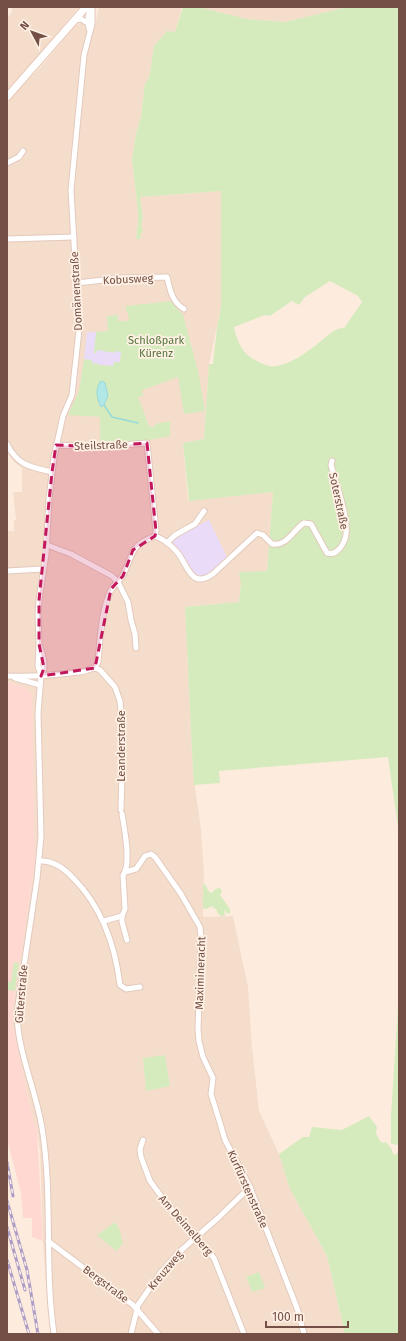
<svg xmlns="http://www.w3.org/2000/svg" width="406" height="1341" font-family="'Fira Sans',sans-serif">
	<rect width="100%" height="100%" fill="#fdecde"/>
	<g fill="#f5ddcc">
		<path d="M12,7H79L7,93V19L12,12Z"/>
		<path d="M99,7H182L175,32L167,31L154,46L150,73L147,83H145L141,116L136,134L132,159L138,212V223L136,237L141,227L143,217L140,197L221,191V308L209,364L204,439L183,443L188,500L273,492L267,571L241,583L239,602L185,607L193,773L201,829L204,873L203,917L233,916L248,987L252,1046L259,1111L280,1156L290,1189L327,1256L345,1334H51L48,1313L43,1242L40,1151L37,1131L33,1119L12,1023L15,991L35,862L25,687L7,682V531H14V520H16L13,492H22V468L14,462L7,452V100L39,69L76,25L80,23L84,24L86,28L94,29Z"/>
		<path d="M198,7H347L285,22L247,19Z"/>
	</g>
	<path fill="#fed8d1" d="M7,682L25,687L32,695L35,862L15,991L12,1023L33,1119L37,1131L43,1241L32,1237V1218H23L21,1193L7,1139Z"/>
	<g fill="#eadbf9">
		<path d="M118,315L121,352L120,363L114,362V366L99,365L98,364L92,363L84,359L87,332H108L107,316Z"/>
		<path d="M209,520L227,557L207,575L201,576L195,574L192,572L179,550L172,543L177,537Z"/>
	</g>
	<g fill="#d6ebbd" fill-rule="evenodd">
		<path d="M183,7H198L247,19L285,22L347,7H399V835L388,757L219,771L220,783L194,785L193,773L185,607L239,602L241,583L239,572L267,571L273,492L189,501L183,443L204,439L209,364H213L217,327L221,308V191L140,197L143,217L141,227L143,229L140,239H136L138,223V212L132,159L136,134L141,116L145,83L147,82L150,73L154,46L167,31L175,32ZM330,281L358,296L362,302L344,328C334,328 329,335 321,341C309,351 285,369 269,366C265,365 261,363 257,361C243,355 237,342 234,327L265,315L270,316L292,301L299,305L305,297Z"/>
		<path d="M171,301L183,315L198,371L205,411L184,414L178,377L142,390L143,396L138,397L149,426L155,427V424L170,421V436L144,441L100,444V417L68,415L79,391L84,359L92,360V363L99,364V365L113,366L114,362H120L121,352L115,351V353L97,350L96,353H94L96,332L108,331L107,316L118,315V321H129L128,312H126V306Z"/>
		<path d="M203,883C208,886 206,890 211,893L213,892L215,889L220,888L222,891L220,895L230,909V914L227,913L224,910L225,916H221L218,914L216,909L213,908V906L206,909L203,908Z"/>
		<path d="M14,962L19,963L15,991L7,990V982H11Z"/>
		<path d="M399,991V1144L395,1145L394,1144H391V1115Z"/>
		<path d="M165,1055L170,1086L146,1091L143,1058Z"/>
		<path d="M369,1116L377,1127L376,1134L380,1141L383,1143L386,1142L391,1148L394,1155L397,1154V1153L399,1152V1334H345L327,1256L290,1189L279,1154L303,1137H309L312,1127L342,1130Z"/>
		<path d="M115,1222L119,1228L123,1243L116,1251L97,1235Z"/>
		<path d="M259,1272L265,1288L252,1292L246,1277Z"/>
	</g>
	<path fill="#b2e7e7" stroke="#98d9d9" d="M103,381L105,383L108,396L104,405L101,407C97,399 95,391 100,382Z"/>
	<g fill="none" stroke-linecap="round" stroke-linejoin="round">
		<path stroke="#98d9d9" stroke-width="1.5" d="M104,405L112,417L138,423"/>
		<defs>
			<g id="street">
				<path d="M75,20L81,19L89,24"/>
				<path d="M89,29L88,19L90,7"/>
				<path d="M7,163L19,157L23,151"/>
				<path d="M7,239L74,237"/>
				<path d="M77,283L121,278L167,277C170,290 172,302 184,309"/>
				<path d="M7,444C17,465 30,467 52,472"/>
				<path d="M155,536C163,539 171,545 177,552C188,565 191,591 214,573L257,533L263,535L272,544C287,547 294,529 304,523L311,524L327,553C331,554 335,554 338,550C342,547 346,539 346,534C348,516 336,483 331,465L332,461"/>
				<path d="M167,543L175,535L195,524L204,511"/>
				<path d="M47,545L71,554L112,576L118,582L128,602L131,620L135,634L136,648"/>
				<path d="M7,571L43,569"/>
				<path d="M40,647C43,656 47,667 41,676"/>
				<path d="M95,668L100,670L115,687L120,701L123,733L121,810"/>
				<path d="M7,676C31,677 56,675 80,672C86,672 90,668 95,668L98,662C100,640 101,612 110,592C113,585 120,581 123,575C134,553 129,546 155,536L156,531L147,443L98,447L56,445"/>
				<path d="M15,678L40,685"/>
				<path d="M39,861C54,860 65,869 75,880C103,909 115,945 120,985L126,989L140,987"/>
				<path d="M125,872L136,869L145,856L151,854L155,857L181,894L200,927L201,939L198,1029L199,1041L203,1057L213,1078L211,1094L220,1123L225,1140L250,1187L265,1226L297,1308L304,1334"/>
				<path d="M122,916L125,909L123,875C132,864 124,827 122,814"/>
				<path d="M104,921L122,916V922L127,940"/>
				<path d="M143,1140L140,1149L141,1157L150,1181L164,1200L214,1258L244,1334"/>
				<path d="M48,1241L133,1305L158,1334"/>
				<path d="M54,1334C44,1266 53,1195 42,1128C36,1090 17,1051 17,1012L37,879L41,836L38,713L41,676L38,666L39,644L38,614L39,600L46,554L49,499L54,457L63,416L72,395L79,330L71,190L84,55L92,24V7"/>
				<path d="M131,1334L138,1305L161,1272L178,1253L218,1218L250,1187"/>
			</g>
			<path id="secondary" d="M7,97L86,7"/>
		</defs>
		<use href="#street" stroke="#e3c9bd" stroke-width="7"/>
		<use href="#secondary" stroke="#e8c9ba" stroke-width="9"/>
		<use href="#street" stroke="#fff" stroke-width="5"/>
		<use href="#secondary" stroke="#fff" stroke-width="7"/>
		<defs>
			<g id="rail">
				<path d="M7,1162L13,1196"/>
				<path d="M7,1201L27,1270L38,1334"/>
				<path d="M7,1227L25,1290"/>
				<path d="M7,1260L29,1334"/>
			</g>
		</defs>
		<use href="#rail" stroke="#ad9dc6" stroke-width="3"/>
		<use href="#rail" stroke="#fff1e5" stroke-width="1.5" stroke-dasharray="4.5" stroke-linecap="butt"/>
	</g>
	<path fill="#c2185b" fill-opacity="0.2" stroke="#c2185b" stroke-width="3" stroke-dasharray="8 5" stroke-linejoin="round" d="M147,443L156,531L155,536L133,550L123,576L111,589L95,668L41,676L44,668L39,644V600L52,472L56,445L98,447Z"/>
	<g text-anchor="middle" stroke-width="3.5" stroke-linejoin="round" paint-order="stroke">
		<g font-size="11" fill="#744f45" stroke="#fff1e5">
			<text transform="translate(128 279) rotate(-3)" y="4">Kobusweg</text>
			<text transform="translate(76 291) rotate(-93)" y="4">Domänenstraße</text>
			<text transform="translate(101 445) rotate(-2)" y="4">Steilstraße</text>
			<text transform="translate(339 501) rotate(78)" y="4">Soterstraße</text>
			<text transform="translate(121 746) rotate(-90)" y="4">Leanderstraße</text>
			<text transform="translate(200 973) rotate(-88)" y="4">Maximineracht</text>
			<text transform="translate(21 994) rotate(-85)" y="4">Güterstraße</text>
			<text transform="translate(248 1189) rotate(66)" y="4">Kurfürstenstraße</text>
			<text transform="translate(186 1225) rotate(49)" y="4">Am Deimelberg</text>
			<text transform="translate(165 1270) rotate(-50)" y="4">Kreuzweg</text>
			<text transform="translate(106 1284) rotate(37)" y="4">Bergstraße</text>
		</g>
		<g font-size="11" fill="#54743b" stroke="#fff1e5">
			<text x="156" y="344">Schloßpark<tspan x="156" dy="13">Kürenz</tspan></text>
		</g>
	</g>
	<rect width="406" height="1341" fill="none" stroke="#744f45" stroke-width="16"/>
	<g transform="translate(32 32) rotate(311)" stroke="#fff1e5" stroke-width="3" paint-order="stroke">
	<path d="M0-3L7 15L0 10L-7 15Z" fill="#744f45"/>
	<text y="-6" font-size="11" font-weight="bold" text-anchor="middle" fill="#744f45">N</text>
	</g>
	<path d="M266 1321v6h82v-6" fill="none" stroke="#744f45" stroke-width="2"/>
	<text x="272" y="1321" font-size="12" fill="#744f45" stroke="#fff1e5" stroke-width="3" paint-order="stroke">100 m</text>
</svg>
